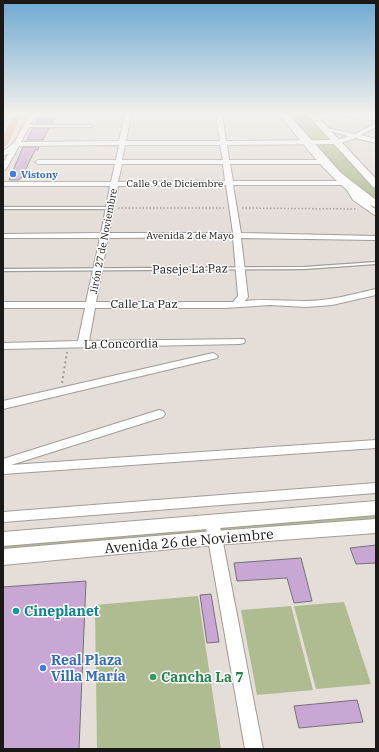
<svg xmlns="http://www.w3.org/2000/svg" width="379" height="752" font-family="'IBM Plex Serif',serif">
	<rect width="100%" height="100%" fill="#e4ddd8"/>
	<g fill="#afbb90">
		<path d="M287,114H309L333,141L310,140Z"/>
		<path d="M315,144L336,145L376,188V199L345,178Z"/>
		<path d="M376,513V519L3,552V545Z"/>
		<path d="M198,596L221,749H97L95,605Z"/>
		<path d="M344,602L371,684L316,689L294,606Z"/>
		<path d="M291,606L313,690L257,695L241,610Z"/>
	</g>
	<g fill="#c9a7d4" stroke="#757177">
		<path d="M41,114H56L51,124H36Z"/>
		<path d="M33,128H49L43,140H27Z"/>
		<path d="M23,147H39L38,150H35L23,175L19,180H9Z"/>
		<path d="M376,545V563L356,564L350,548Z"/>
		<path d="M301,558L312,601L294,603L287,578L237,581L234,563Z"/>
		<path d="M86,581L79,749H3V587Z"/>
		<path d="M211,594L219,642L207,643L200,595Z"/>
		<path d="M357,700L363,722L299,728L294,706Z"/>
	</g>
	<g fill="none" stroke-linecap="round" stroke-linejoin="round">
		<defs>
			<g id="service">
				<path d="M26,125H91L92,126L91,127H25V126Z"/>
				<path d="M3,207H109L111,208L109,209H3Z"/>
				<path d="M376,262V264L304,269L3,271V269L304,267Z"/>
			</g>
			<g id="minor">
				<path d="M18,114H26L3,121V117Z"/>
				<path d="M30,114H36L21,142L119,141L125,114H131L126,141H220L216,114H222L226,141L337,140L349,136L322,129V127L355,134L376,123V127L361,135L376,139V143L356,138L337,144L227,145L229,160H326L329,162L326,164H230L233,181H349L359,196L376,210V216L353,200L344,185H233L241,233L376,236V240L241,238L248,297L245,301C265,299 285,301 306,301C330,301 353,294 376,289V295L332,305L306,307L270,305L225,308H95L89,341L244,339L245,341L244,343L240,344L3,349V343L78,341L85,308H3V302H86L100,238H3V234L101,233L110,186H3V182H111L115,164H38L35,162L38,160H116L119,145L19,146L6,169L3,171V163L9,153L3,156V151L14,143ZM125,145H220L223,160H122ZM122,164H223L225,181L118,182ZM226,185L233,233H109L118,186ZM233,237L238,296L233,302H96L108,238Z"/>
				<path d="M340,114H349L359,117L356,119Z"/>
				<path d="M213,353L218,356L217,358L3,409V401Z"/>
				<path d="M159,410L163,411L165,414L163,417L11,465L376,440V448L3,474V459Z"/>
				<path d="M376,483V493L3,522V512Z"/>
				<path d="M212,517L217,518L219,522L263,749H245L205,522L207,518Z"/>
			</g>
			<g id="secondary">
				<path d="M280,114H288L341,173L376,200V207C346,200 298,139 280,114Z"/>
				<path d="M307,114H315L376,179V188L373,187Z"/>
				<path d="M376,501V515L3,546V532Z"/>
				<path d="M376,519V533L214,545L3,565V549L214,531Z"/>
			</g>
			<path id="primary" d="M14,114H22L8,145L3,148V135Z"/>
		</defs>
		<use href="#service" stroke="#a39c98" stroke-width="2.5"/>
		<use href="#minor" stroke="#a39c98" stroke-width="2"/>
		<use href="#secondary" stroke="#a39c98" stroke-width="2"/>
		<use href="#primary" stroke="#fff" stroke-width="2"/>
		<g stroke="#a09b97" stroke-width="1" stroke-dasharray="1 2" stroke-linecap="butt">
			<path d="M97,126H118"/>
			<path d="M133,126H212"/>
			<path d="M16,162H31"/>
		</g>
		<g stroke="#a09b97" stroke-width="1.5" stroke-dasharray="1.5 2" stroke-linecap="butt">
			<path d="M118,208H224"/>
			<path d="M242,208L356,209"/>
		</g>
		<path stroke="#a09b97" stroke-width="2" stroke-dasharray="2 3" stroke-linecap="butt" d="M62,383L67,352"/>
		<use href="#service" fill="#fff" fill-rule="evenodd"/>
		<use href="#minor" fill="#fff" fill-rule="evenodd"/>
		<use href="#secondary" fill="#fff" fill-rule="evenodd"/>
		<use href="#primary" fill="#eab499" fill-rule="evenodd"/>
	</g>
	<linearGradient id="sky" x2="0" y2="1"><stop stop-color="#6ea9d1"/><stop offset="0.52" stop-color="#f3f0ed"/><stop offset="1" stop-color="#f3f0ed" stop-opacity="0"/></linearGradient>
	<rect width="379" height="219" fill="url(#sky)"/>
	<g fill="#3f7fe0" stroke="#fff" stroke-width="1.5">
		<circle cx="13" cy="174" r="4"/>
		<circle cx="43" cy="668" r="4"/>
	</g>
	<circle fill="#0f9aa8" stroke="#fff" stroke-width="1.5" cx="16" cy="611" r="4"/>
	<circle fill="#2e9e5b" stroke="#fff" stroke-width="1.5" cx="153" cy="677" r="4"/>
	<g text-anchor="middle" stroke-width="3" stroke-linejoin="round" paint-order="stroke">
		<g font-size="10" font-weight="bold" fill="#366cbe" stroke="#fff" text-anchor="start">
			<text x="21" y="178">Vistony</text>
		</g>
		<g font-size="10" fill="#1b1917" stroke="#fff">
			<text x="175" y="187">Calle 9 de Diciembre</text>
			<text x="190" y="239">Avenida 2 de Mayo</text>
			<text transform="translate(103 241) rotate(-79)" y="4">Jirón 27 de Noviembre</text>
		</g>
		<g font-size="12" fill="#1b1917" stroke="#fff">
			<text transform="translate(190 269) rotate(-1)" y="4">Paseje La Paz</text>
			<text x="144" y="308">Calle La Paz</text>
			<text transform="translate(121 344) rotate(-1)" y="4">La Concordia</text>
		</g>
		<g font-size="14" fill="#1b1917" stroke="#fff">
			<text transform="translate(189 541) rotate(-5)" y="5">Avenida 26 de Noviembre</text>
		</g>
		<g font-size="14" font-weight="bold" fill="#0d838f" stroke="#fff" text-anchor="start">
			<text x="24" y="616">Cineplanet</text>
		</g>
		<g font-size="14" font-weight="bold" fill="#366cbe" stroke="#fff" text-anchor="start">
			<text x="51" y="665">Real Plaza<tspan x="51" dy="16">Villa María</tspan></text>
		</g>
		<g font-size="14" font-weight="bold" fill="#27864d" stroke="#fff" text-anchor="start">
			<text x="161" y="682">Cancha La 7</text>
		</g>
	</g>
	<rect width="379" height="752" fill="none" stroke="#1b1917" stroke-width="8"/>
</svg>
